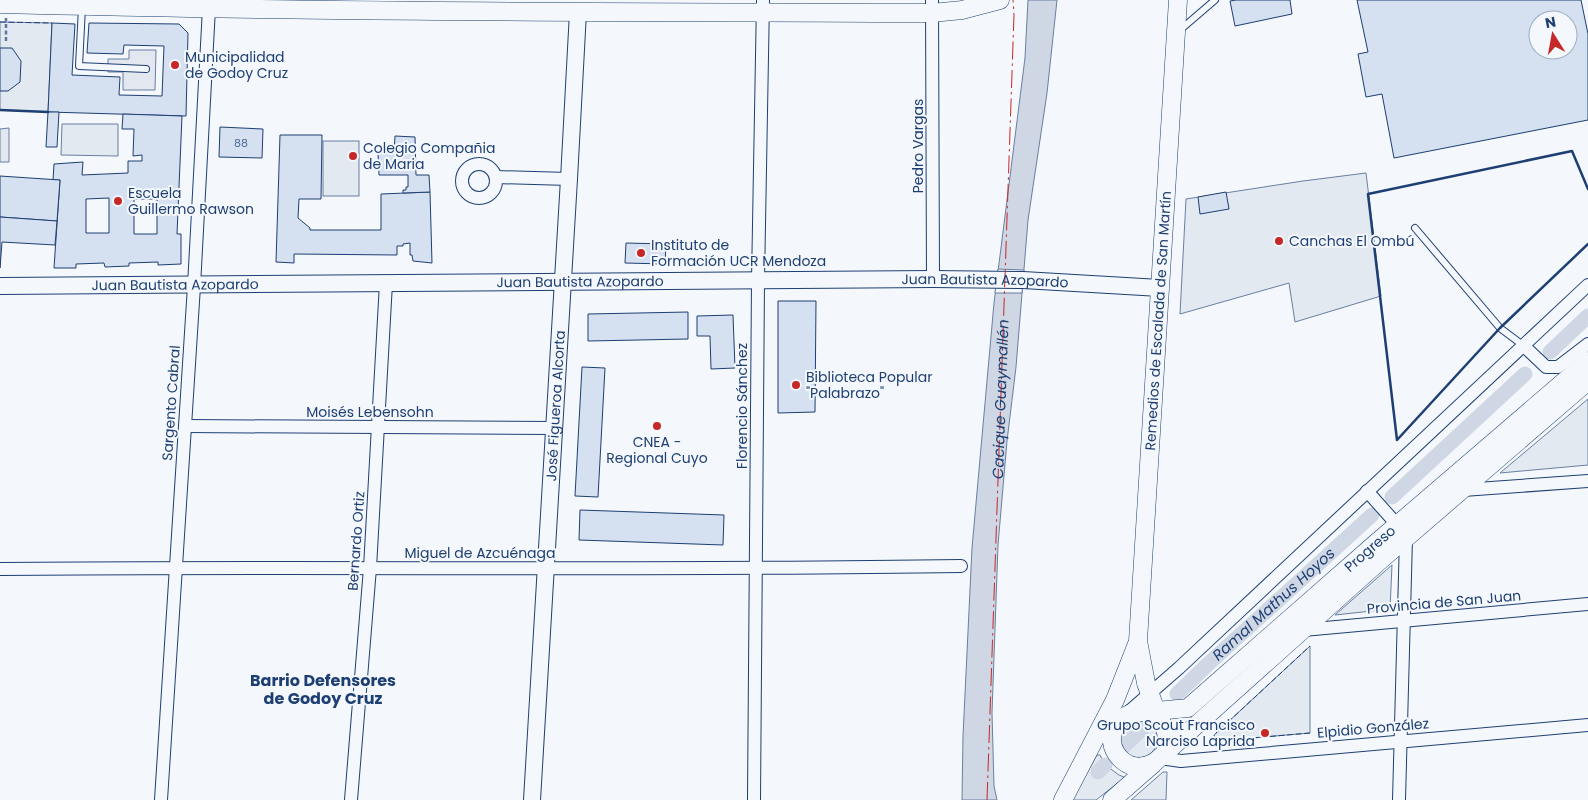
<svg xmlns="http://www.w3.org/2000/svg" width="1588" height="800" font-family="Poppins,sans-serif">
	<rect width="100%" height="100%" fill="#f4f7fb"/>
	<g fill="#e3e9f0" stroke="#687fa3">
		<path d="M0,22L52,23L48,112L0,110Z"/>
		<path d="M62,124H118V156L61,155Z"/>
		<rect x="323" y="141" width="36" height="55"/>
		<path d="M1366,173L1381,296L1295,322L1289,283L1180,314L1186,199L1303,181Z"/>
		<path d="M1588,399V465L1500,473Z"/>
		<path d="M1392,565L1390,609L1335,615Z"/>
		<path d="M1310,646V733L1217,741L1214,735Z"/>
		<path d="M1145,720L1119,744V734L1128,721Z"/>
		<path d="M1152,724C1168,746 1145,768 1124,752Z"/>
		<path d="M1097,755H1100L1103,761L1095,770L1101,774L1108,767L1119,775L1124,777V778L1096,800H1072Z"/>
		<path d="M1163,772H1167L1166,800H1131Z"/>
	</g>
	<g fill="#e3e8f0" stroke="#687fa3">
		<path d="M129,50H156L155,90H123V72H108V59H129Z"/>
		<path d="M9,128V162H0V129Z"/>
	</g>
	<path fill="#cfd7e4" stroke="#687fa3" d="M1028,0H1057L1047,93L1028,220L1016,367L1007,441L998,545L992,713L994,786L997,800H962L963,736L972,548L994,303L1025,58Z"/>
	<path fill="#f4f7fb" stroke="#687fa3" d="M998,269L1024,270L1022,293H995Z"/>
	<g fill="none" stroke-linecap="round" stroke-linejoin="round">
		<g stroke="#cfd7e4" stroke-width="15">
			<path d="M1550,352L1588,316"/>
			<path d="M1392,497L1525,374"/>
			<path id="s1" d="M1177,694L1206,666L1372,515"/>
			<path d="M1123,747L1147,724"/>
			<path d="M1098,772L1105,765"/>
		</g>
	</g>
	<g fill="#d5e0f0" stroke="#1d3f73" fill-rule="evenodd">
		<path d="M1236,0H1290L1292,14L1235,26L1230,1Z"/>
		<path d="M1357,0H1581L1588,34V120L1394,158L1382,94L1366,97L1358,54L1368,52ZM1538,20H1568V50H1538Z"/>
		<path d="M52,23L75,24L72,75L120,77L119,95L162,96L164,46L124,45L123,54L87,53L89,23L179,24L188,33L186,116L48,112Z"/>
		<path d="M0,48H12L21,61L20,82L8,91H0Z"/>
		<path d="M48,112H59L57,147H46Z"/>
		<path d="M123,114L182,116L177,234H181V264L158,265V262L129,263V266L105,267L104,263L76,264V268H54L60,180H53L54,164L83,162L82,175L128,173V161H142V155L133,156L134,129H122ZM109,198V233H86V199ZM134,199H157V234H134Z"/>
		<path d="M220,127L263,129L262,158L219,157Z"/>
		<path d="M280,135H322L321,199H299L298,218L310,228V230H381V194L430,192L432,263L413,261L412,255H410V243L403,244V246H397V255L294,254V263L276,262Z"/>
		<path d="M395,136L415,137L416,175H429L430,192L403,193V190H406V187H408V175H379L378,153H394Z"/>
		<path d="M0,176L60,180L57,221L0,217Z"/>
		<path d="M1226,192L1229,209L1200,214L1198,197Z"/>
		<path d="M0,217L57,221L55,245L2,242L0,268Z"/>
		<path d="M626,243L666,244L665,264L625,263Z"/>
		<path d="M778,301H816L815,412L778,413Z"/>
		<path d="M688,312V339L588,341V314Z"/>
		<path d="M733,315L735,368L711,369L710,336H697V316Z"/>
		<path d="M582,367L605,368L598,497L575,496Z"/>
		<path d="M580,510L724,515L723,545L579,540Z"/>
	</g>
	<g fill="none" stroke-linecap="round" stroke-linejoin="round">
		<defs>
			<g id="service">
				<path d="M82,7L79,66L146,69"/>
				<path d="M1180,30L1215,0"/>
				<path d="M1415,228L1500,328L1524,346"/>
			</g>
			<g id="minor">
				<path d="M932,0L933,279"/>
				<circle cx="479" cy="181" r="17"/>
				<path d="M496,177L569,179"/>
				<path d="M1524,346L1546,367H1558L1588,344"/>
				<path d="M185,426L554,428"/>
				<path d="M1463,490L1588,481"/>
				<path d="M1367,491L1392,519L1406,538L1399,800"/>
				<path d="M0,569C320,566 641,571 961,566"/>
				<path d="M1303,630L1588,604"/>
				<path d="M1125,715L1179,668L1588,285"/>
				<path d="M1160,758L1181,761L1588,725"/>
				<path d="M161,800L194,286L209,8"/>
				<path d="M351,800L370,568L386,283"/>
				<path d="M754,800L758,281L763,0"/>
			</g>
			<g id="tertiary">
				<path id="s2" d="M0,286L933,279L1023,280L1160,288"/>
				<path id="s3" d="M532,800L569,179L578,12"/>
			</g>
			<g id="secondary">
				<path d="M0,4C311,12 622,12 932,13L962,10L1000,0"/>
				<path id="s4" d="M1146,712L1188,708L1375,544L1588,361"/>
				<path id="s5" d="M1159,719L1146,683L1138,641L1178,0"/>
				<path d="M1165,754C1179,700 1109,701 1112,742C1113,750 1117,756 1123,761C1133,769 1144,768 1155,762L1384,557L1588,381"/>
				<path d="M1063,800L1115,700L1137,644"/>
				<path d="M1112,800L1153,764"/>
			</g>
		</defs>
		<use href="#service" stroke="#1d3f73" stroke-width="8"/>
		<use href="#minor" stroke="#1d3f73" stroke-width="14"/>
		<use href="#tertiary" stroke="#1d3f73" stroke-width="18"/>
		<use href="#secondary" stroke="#1d3f73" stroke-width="19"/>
		<path stroke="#5e769c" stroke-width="2.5" stroke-dasharray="4 2.5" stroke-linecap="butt" d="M6,41V18"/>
		<use href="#service" stroke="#f4f7fb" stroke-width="6"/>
		<use href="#minor" stroke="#f4f7fb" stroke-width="12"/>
		<use href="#tertiary" stroke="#f4f7fb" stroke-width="16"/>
		<use href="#secondary" stroke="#f4f7fb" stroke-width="18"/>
		<g stroke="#1d3f73" stroke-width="1" stroke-dasharray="6 2.5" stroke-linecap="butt">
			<path d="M0,22L52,23"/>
			<path d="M1310,733L1217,741L1214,735L1310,646"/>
		</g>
		<g stroke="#1d3f73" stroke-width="2.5">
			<path d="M0,110L48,112"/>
			<path d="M1588,189L1572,151L1368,194L1397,440L1500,328L1588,244"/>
		</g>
		<path stroke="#c62828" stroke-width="1" stroke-dasharray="18 4 2.5 4" stroke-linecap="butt" id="s6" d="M987,800L1014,15L1013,0"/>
	</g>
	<g fill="#c62828" stroke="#f4f7fb" stroke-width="2">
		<circle cx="175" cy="65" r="5"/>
		<circle cx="353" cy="156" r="5"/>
		<circle cx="118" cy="201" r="5"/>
		<circle cx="1279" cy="241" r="5"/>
		<circle cx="641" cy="253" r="5"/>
		<circle cx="796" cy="385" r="5"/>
		<circle cx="657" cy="426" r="5"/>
		<circle cx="1265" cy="733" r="5"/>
	</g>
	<g text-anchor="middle" stroke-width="4" stroke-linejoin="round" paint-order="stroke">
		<g font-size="11" fill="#4b6792">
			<text x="241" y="147">88</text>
		</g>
		<g font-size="14" fill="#1d3f73" stroke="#f4f7fb" text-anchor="start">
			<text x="185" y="62">Municipalidad<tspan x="185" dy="16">de Godoy Cruz</tspan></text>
			<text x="363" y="153">Colegio Compañia<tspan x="363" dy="16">de Maria</tspan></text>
			<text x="128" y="198">Escuela<tspan x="128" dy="16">Guillermo Rawson</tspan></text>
			<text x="1289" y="246">Canchas El Ombú</text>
			<text x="651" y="250">Instituto de<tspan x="651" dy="16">Formación UCR Mendoza</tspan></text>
			<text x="806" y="382">Biblioteca Popular<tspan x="806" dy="16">"Palabrazo"</tspan></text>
			<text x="657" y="447" text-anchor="middle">CNEA -<tspan x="657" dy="16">Regional Cuyo</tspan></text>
			<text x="1255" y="730" text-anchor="end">Grupo Scout Francisco<tspan x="1255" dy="16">Narciso Laprida</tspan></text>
		</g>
		<g font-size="14" fill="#1d3f73" stroke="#f4f7fb">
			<text transform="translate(918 146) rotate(-90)" y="5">Pedro Vargas</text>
			<text dy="5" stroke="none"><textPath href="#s2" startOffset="985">Juan Bautista Azopardo</textPath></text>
			<text dy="5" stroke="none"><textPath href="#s2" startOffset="580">Juan Bautista Azopardo</textPath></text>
			<text dy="5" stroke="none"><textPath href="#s2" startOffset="175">Juan Bautista Azopardo</textPath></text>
			<text dy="5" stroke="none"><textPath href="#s5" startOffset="402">Remedios de Escalada de San Martín</textPath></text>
			<text transform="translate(171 403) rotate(-86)" y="5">Sargento Cabral</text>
			<text dy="5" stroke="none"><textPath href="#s3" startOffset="395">José Figueroa Alcorta</textPath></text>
			<text transform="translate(742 406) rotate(-90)" y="5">Florencio Sánchez</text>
			<text x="370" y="417">Moisés Lebensohn</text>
			<text transform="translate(356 541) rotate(-86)" y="5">Bernardo Ortiz</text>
			<text dy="5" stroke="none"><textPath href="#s4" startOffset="284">Progreso</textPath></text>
			<text x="480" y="558">Miguel de Azcuénaga</text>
			<text transform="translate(1444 602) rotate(-5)" y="5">Provincia de San Juan</text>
			<text transform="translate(1373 728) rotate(-5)" y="5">Elpidio González</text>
		</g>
		<g font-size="15" font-style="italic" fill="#1d3f73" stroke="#f4f7fb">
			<text dy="5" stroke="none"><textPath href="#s6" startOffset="401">Cacique Guaymallén</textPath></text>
			<text dy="5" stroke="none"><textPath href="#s1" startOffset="132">Ramal Mathus Hoyos</textPath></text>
		</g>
		<g font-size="16" font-weight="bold" fill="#1d3f73" stroke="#f4f7fb">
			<text x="323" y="686">Barrio Defensores<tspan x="323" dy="18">de Godoy Cruz</tspan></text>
		</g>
	</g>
	<g transform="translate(1553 35) rotate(349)"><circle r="24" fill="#f4f7fb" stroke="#9eadc5"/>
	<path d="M0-4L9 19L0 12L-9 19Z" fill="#c62828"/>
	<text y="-8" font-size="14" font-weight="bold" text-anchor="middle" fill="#1d3f73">N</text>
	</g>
</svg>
